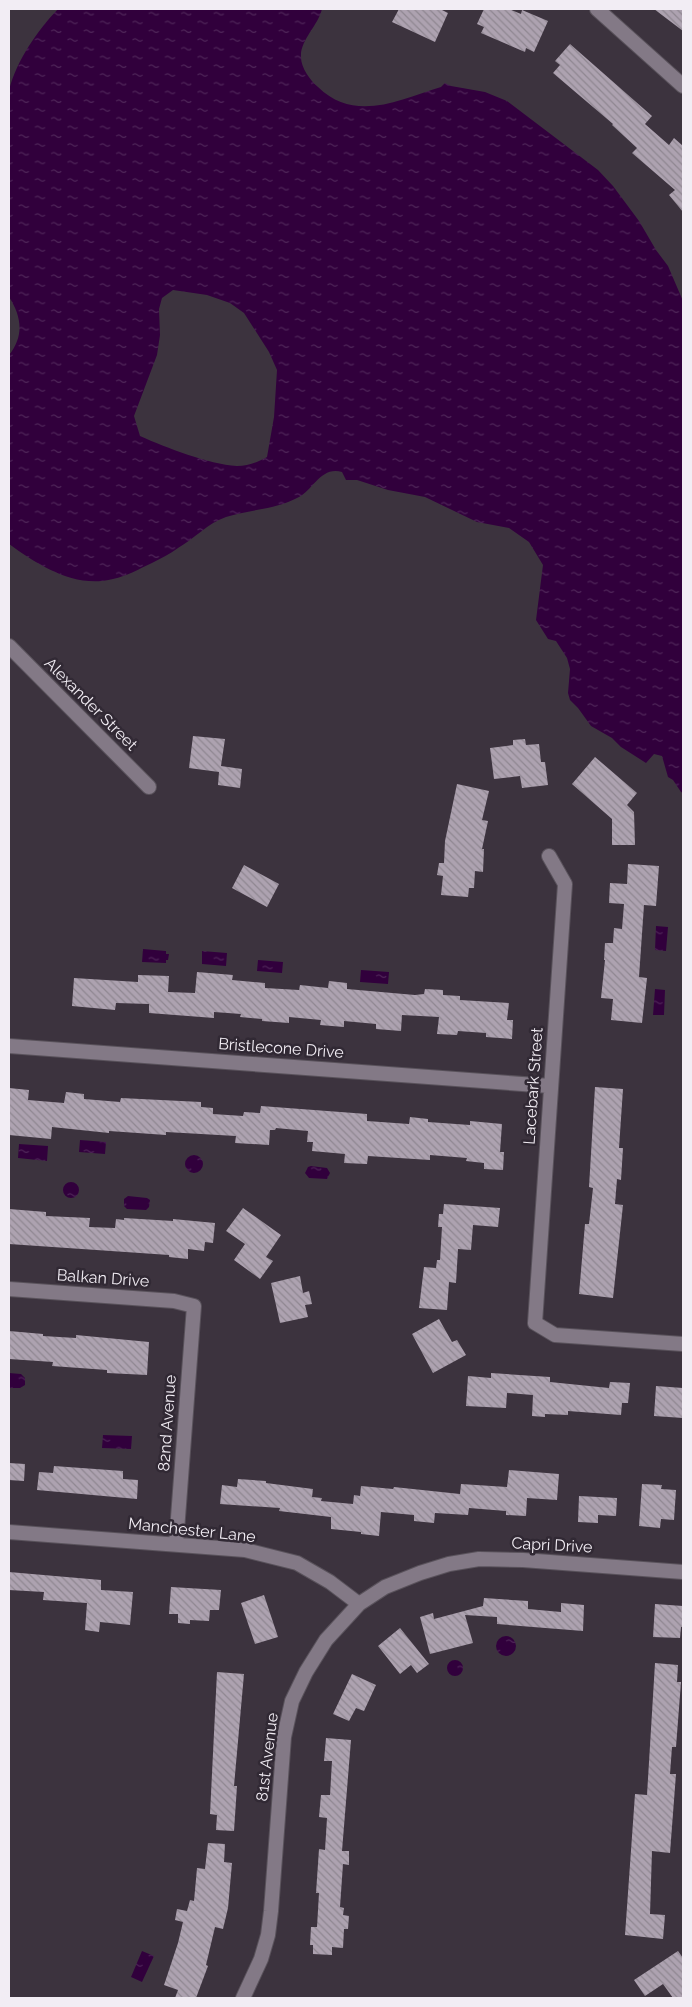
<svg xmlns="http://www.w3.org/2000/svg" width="692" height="2007" font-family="Raleway,sans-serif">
<defs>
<pattern id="water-ripples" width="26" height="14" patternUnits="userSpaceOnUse" patternTransform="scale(1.25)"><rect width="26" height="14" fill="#31003c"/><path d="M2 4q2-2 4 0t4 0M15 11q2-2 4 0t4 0" fill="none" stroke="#4f2659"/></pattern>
<pattern id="building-back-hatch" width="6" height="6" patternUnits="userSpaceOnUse" patternTransform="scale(1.25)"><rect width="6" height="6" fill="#ada2b0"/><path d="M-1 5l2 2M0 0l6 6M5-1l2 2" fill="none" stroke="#8f8791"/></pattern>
</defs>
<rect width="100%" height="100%" fill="#3c333e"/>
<!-- water -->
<path fill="url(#water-ripples)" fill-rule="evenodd" d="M58 9H322C318 26 300 40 301 57 301 68 310 80 318 87 355 123 399 100 441 87L445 83 451 86 485 92 507 101 598 170 613 186 639 221 656 250 668 266 683 301V793L681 792 673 780 668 777 662 756 654 754 646 763 621 747 612 738 591 726 578 708 570 700 568 693 570 669 567 658 556 641 548 639 536 620 543 565 529 542 509 528 477 522 425 497 388 490 357 480H346L342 472C321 466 313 490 299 497 276 510 250 509 226 517 208 523 194 539 178 548 170 554 161 558 152 563 139 569 127 576 113 579 75 589 38 565 9 544V355C24 336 22 317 9 297V90C17 60 37 31 58 9ZM173 290 207 295 230 303 244 313 269 352 277 370 274 417 267 457C258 462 248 466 237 466 208 464 167 448 140 436L134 416 157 355 160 335 159 309 162 298Z
M656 926 668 927 666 951 655 950Z
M143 949 166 951V954H169L168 960H166V963L142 962Z
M202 951 227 953 226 966 202 964Z
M258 960 283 962 282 973 257 971Z
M361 970 389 972 388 984 360 982Z
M655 989 665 990 664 1015H653Z
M80 1140 106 1142 105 1154 79 1152Z
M19 1144 48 1146 47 1161 18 1158Z
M185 1164a9 9 0 1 1 18 0a9 9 0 1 1-18 0Z
M311 1166 327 1168 330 1173 327 1179 309 1178 305 1173 308 1167Z
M63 1190a8 8 0 1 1 16 0a8 8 0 1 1-16 0Z
M128 1196 147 1198 150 1200 149 1207 146 1210 127 1209 124 1206V1199Z
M9 1373 21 1374 25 1378V1385L20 1388H9Z
M103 1435 132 1436 131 1449 102 1448Z
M496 1646a10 10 0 1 1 20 0a10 10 0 1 1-20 0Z
M447 1668a8 8 0 1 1 16 0a8 8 0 1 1-16 0Z
M142 1951 154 1956 142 1982 131 1977Z"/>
<!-- building -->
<path fill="url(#building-back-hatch)" d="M399 9H440L448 13 435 42 392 22Z
M484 9H509L521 14 522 10 548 21 534 52 526 48 525 52 481 33 484 27 477 24Z
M654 9H683V31Z
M570 44 652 116 645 124 669 145 674 138 683 146V212L669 195 675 190 632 153 637 148 612 125 613 124 553 73 560 65 555 61Z
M193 736 225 739 221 766 242 769 240 788 218 785 219 772 189 768Z
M525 739 526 745 539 744 541 762H545L548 785 522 788 520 776 494 779 490 748 513 745V740Z
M595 757 637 793 627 805 634 812 635 845H612V819L572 784Z
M457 784 489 791 482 820 488 821 482 849H484L483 872 475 871 474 888H469L468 897 441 895 443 876 437 875 439 863H444L445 841Z
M628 864 659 866 656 906 644 905 639 977 647 978 642 1023 611 1020 613 999 601 998 605 960H604L605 943H613L614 928 622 929 624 904 609 903 610 883 627 884Z
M244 865 279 884 267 907 232 888Z
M197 972 233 975 232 980 265 983V988L299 990 300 985 328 988 329 981 347 983V989L415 995 424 994 425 989 443 990V995L460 996V1000L509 1003 507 1020H513L512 1039 486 1037V1033L458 1031 457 1035 437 1034 439 1017 402 1015 401 1031 376 1029V1024L344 1021V1027L320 1025 321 1020 289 1017V1023L262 1021V1019L240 1017 241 1014 214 1012V1018L149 1013V1004L116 1003 115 1010 72 1006 74 978 138 982V975L169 976 168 992 195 993Z
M595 1087 623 1089 619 1148H623L621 1180 617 1179 615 1204 623 1205 613 1298 579 1294 585 1224H589L593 1188 589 1187Z
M9 1088 29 1090 28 1100 64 1103 66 1092 84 1094V1099L120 1102 121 1098 201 1102V1107L213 1108V1114L243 1116 244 1112 260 1113 261 1106 367 1114V1121L409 1124 410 1117 428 1119V1122L470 1125V1121L502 1124 500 1152H504L503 1170 484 1169V1163L466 1161 467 1158 430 1155V1160L368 1156 367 1164 344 1163 345 1154 312 1151 313 1142H307L308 1131 276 1128 275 1130H270L269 1145 235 1143 236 1136 166 1132V1135L109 1131V1133L52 1127 51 1139 9 1135Z
M444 1204 500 1208 498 1227 473 1225 471 1250 458 1249 456 1283 449 1282 447 1310 419 1308 424 1267 436 1268 437 1260H440L442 1227H438L439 1214H443Z
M243 1208 281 1235 266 1257 273 1261 260 1279 234 1260 245 1244 226 1231Z
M9 1209 46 1212V1216L90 1218 89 1227 115 1228 116 1219 124 1220V1218L173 1221V1219L215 1223 213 1243 205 1242 204 1251 188 1249V1259L169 1257V1255L9 1244Z
M300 1276 303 1293 309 1291 312 1304 305 1305 308 1317 280 1323 271 1283Z
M439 1319 452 1342 457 1340 466 1355 433 1373 412 1334Z
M9 1331 43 1334V1336L76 1338V1335L149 1342 147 1375 107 1373V1370L52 1366 53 1362 9 1359Z
M491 1373 550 1377V1382L609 1388 610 1382 630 1383 628 1403H622L621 1415 568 1411V1415L545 1414V1417L532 1416 533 1395 507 1393 506 1408 466 1406 468 1376 491 1378Z
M656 1386 683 1388V1418L654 1416Z
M9 1463 25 1464 24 1481 9 1480Z
M54 1466 123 1471V1479L138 1480 137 1499 37 1490 39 1472 53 1473Z
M509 1470 559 1474 557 1500 527 1498 526 1516 506 1515V1511L469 1508 468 1515 435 1513 434 1523 414 1521V1515L381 1512 379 1536 361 1534V1532L331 1529V1517L279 1511 280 1508 220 1504 222 1485 237 1487 238 1479 266 1481V1483L313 1489 312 1497 322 1498 321 1501 353 1504 354 1495 360 1496 361 1486 393 1489 394 1487 460 1494 461 1484 507 1487Z
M642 1484 662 1485 661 1489 676 1490 674 1520 661 1519 660 1528 639 1526Z
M579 1496 617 1498 616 1516 598 1515V1523L578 1522Z
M9 1572 101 1580V1590L133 1592 130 1625 100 1622 99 1632 85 1630 87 1603 43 1600 44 1592 9 1590Z
M171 1587 221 1590 219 1610H210L209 1621 190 1620V1624L178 1623V1614H169Z
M264 1595 278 1637 255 1644 241 1603Z
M484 1598 528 1601V1609L561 1612V1603L584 1605 583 1631 497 1624V1617L465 1615 473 1643 430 1654 420 1617 433 1613 434 1619 483 1606Z
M655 1604 683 1606V1627H681L680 1638 653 1637Z
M400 1628 429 1664 417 1673 411 1665 400 1674 378 1646Z
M655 1663 678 1665 677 1682H681L676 1747H672L670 1774H676L670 1853 652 1851 650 1914 665 1915 663 1939 625 1935 635 1794 647 1795Z
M217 1672 244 1674 234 1786H237L234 1831 216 1830 217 1815 210 1814Z
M352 1674 376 1685 364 1711 356 1708 349 1721 333 1714Z
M326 1738 351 1740 342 1851H349V1865L343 1864 340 1907 344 1908 343 1915 349 1916 348 1929H344L343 1948 332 1947V1955L313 1954V1945H310L311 1927H317L319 1893H316L319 1849 325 1850 327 1818 319 1817 321 1795H330L332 1761H324Z
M208 1843 225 1844 224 1862 232 1863 228 1908 223 1929 215 1927 206 1965 208 1966 196 1998H175L178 1990 164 1985 178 1943 183 1922 175 1920 177 1909 187 1911 190 1900 194 1901 197 1868 205 1869Z
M678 1951 683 1958V1998H673L663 1984 645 1996 634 1980Z"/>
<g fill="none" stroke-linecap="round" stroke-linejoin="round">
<defs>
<path id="minor" d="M597 9 683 86
M9 646 149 787
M549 856 565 884 535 1323 555 1335 683 1344
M9 1046 550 1086
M9 1289 174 1301 194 1306 176 1544
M9 1532 245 1550 297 1563 330 1582 359 1604
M243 1998 261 1959 268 1935 271 1911 284 1737 292 1701 306 1672 326 1640 359 1604 385 1587 420 1573 449 1564 479 1559 523 1560 683 1572"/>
</defs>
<!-- minor casing -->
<use href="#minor" stroke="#59525b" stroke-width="16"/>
<!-- minor -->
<use href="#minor" stroke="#837986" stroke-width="14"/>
</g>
<g text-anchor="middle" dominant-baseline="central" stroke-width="5" stroke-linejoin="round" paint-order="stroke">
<!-- street labels -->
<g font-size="16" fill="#f2edf4" stroke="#312934">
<text transform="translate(91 704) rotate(45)">Alexander Street</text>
<text transform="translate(281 1048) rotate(4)">Bristlecone Drive</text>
<text transform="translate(533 1086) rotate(-86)">Lacebark Street</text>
<text transform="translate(103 1278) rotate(4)">Balkan Drive</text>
<text transform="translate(167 1423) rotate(-86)">82nd Avenue</text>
<text transform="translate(192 1530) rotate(6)">Manchester Lane</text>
<text transform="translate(552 1545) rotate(3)">Capri Drive</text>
<text transform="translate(267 1757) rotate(-83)">81st Avenue</text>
</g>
</g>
<!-- border -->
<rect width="692" height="2007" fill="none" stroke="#f2edf4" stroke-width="20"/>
</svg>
